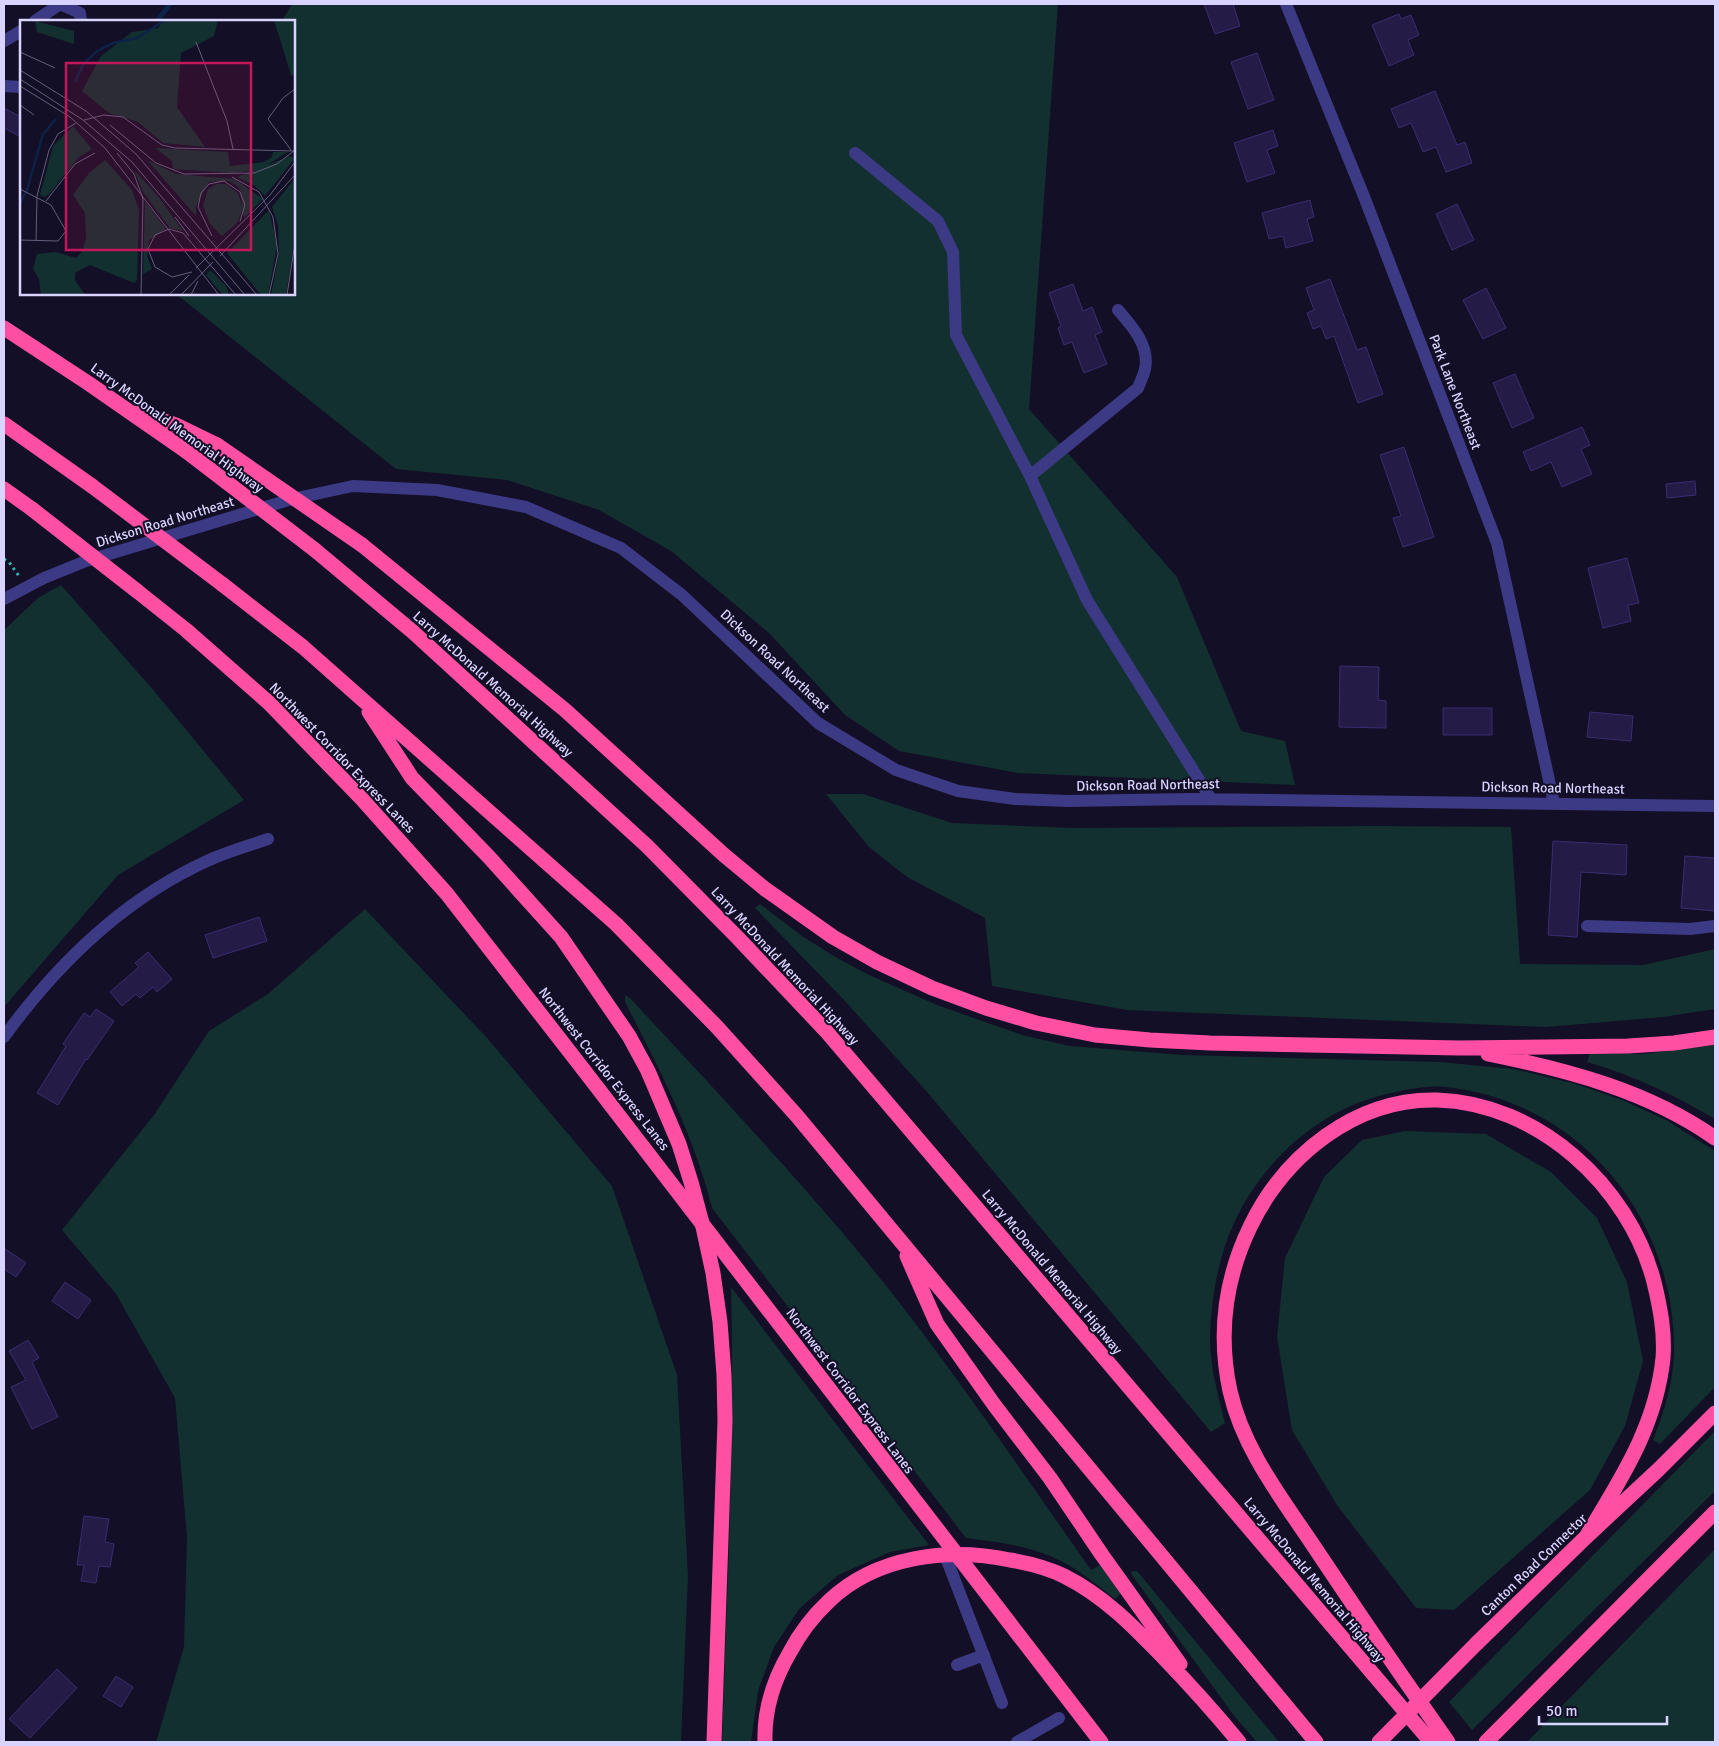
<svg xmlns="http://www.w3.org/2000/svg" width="1719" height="1746" font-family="Signika,sans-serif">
<rect width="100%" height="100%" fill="#130f26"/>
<!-- green -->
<path fill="#12302f" d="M292 4H1058L1029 409 1177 577 1241 731 1285 741 1295 785 1018 773 899 751 845 715 769 633 671 551 599 510 507 480 396 469 176 294H294V21H282Z
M61 585 155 692 244 800 118 875 4 1007V630L38 598Z
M826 794H863L952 823 1073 828 1376 826 1511 827 1520 964 1643 965 1715 949V1009L1663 1017 1546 1027 1127 1010 992 986 985 918 907 877 869 847Z
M760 904 802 936 837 958 869 975 937 1005 1022 1035 1070 1046 1182 1055 1440 1062 1513 1069 1576 1084 1622 1100 1666 1120 1715 1151V1387L1660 1444 1653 1440C1664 1412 1673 1384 1674 1353 1676 1219 1582 1102 1446 1087 1422 1084 1376 1095 1353 1105 1301 1127 1258 1171 1234 1223 1218 1257 1211 1300 1210 1338 1210 1367 1218 1395 1225 1423L1211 1432 928 1093 844 1000 755 908Z
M365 909 488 1039 612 1186 677 1375 688 1576 681 1742H156L184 1647 187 1538 175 1398 116 1294 62 1230 154 1115 209 1031 268 994Z
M625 995 630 998C705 1079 781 1160 852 1244 938 1346 1014 1461 1091 1570L1100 1565 1121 1593 1115 1599C1098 1586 1081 1571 1061 1561 1032 1546 998 1542 966 1538L712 1208C694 1135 659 1068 625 1002Z
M1715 1045V1119C1674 1095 1633 1075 1587 1062L1590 1053 1643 1054Z
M1405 1131 1486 1134 1551 1172 1597 1218 1627 1282 1643 1361 1625 1426 1590 1490 1454 1610 1416 1608 1337 1505 1292 1430 1277 1337 1285 1258 1324 1177 1362 1140Z
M731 1287 929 1545 890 1552 838 1575 799 1609 774 1647 758 1691 751 1742H722C727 1591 735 1439 731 1287Z
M1715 1431V1491L1472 1730 1449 1702Z
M1715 1549V1742H1527Z
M1133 1571H1137L1279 1742H1257L1235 1717 1132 1575 1131 1572Z"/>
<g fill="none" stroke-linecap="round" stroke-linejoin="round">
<!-- stream -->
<path stroke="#0c2248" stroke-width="5" d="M157 21 170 4"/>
</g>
<!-- building -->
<path fill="#241b47" stroke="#3b2d73" d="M1204 4H1233L1240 26 1215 34Z
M1399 14 1401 19 1411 15 1419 35 1408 40 1414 55 1389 66 1372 25Z
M1257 53 1274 100 1248 109 1231 62Z
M1435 91 1457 145 1465 142 1472 163 1446 172 1436 147 1423 152 1411 123 1399 128 1391 109Z
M4 108 21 117V137L4 128Z
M1273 130 1278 146 1267 150 1275 173 1247 182 1234 143Z
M1310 200 1314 217 1307 219 1313 241 1286 248 1283 236 1269 239 1262 213Z
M1457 204 1474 240 1452 250 1436 214Z
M1330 279 1357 350 1366 347 1383 394 1358 403 1334 336 1326 339 1321 326 1313 329 1307 313 1314 310 1306 288Z
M1073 284 1083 311 1092 307 1102 332 1095 335 1107 364 1084 373 1072 342 1064 345 1058 328 1061 326 1049 293Z
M1486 288 1506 328 1483 339 1463 300Z
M1515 374 1534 418 1512 428 1493 383Z
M1582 427 1590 445 1581 449 1592 474 1562 487 1551 462 1531 471 1523 452Z
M1404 447 1434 537 1403 547 1393 518 1401 516 1380 455Z
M1695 481 1696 495 1667 498 1666 484Z
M1627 558 1639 603 1628 605 1631 621 1603 628 1588 568Z
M1340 666 1379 667 1378 700 1386 701V728L1339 727Z
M1443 708H1492V735H1443Z
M1590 712 1633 716 1631 741 1587 737Z
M1553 841 1627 845 1626 875 1581 872 1577 937 1548 935Z
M1685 856 1715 858V911L1681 908Z
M259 917 267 941 213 958 205 935Z
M148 952 172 979 157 992 153 987 140 998 136 994 122 1006 110 992 139 967 135 963Z
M96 1009 114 1021 87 1060 86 1059 58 1105 37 1093 66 1046 63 1044 84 1013 90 1017Z
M4 1248 26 1263 16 1277 4 1269Z
M65 1282 91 1300 78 1319 52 1301Z
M28 1340 39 1358 32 1362 58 1417 32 1429 11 1387 26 1380 9 1351Z
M84 1516 109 1519 105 1542 114 1544 110 1567 99 1566 96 1583 81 1581 84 1565H77Z
M57 1669 77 1688 30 1738 9 1719Z
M116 1676 133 1687 121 1707 103 1696Z"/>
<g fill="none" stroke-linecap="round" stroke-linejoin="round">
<!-- path -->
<path stroke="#2fb8b0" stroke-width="3" stroke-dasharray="2.5 4" stroke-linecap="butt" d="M4 559 9 562 19 576"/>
<!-- minor -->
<path stroke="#3d3a85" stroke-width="12" d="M1286 4 1365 199 1497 543 1554 803
M35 21 60 4 80 13 81 21
M4 41 21 31
M4 86 21 87
M855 153 938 221 953 252 956 335 1030 476 1087 600 1211 799
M1030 476 1138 388C1140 382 1144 375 1145 369 1150 346 1132 326 1118 310
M4 599 44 578 86 561 292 499 353 486 437 490 526 507 621 548 682 595 818 723 896 770 958 791 1015 799 1068 801 1191 799 1715 806
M1587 926 1690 929 1715 926
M4 1037C57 964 124 899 207 861 226 852 248 846 268 839
M945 1555 1002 1703
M957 1665 984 1655
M1017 1742 1059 1718"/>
<!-- highway -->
<path stroke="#ff4fa3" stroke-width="15" d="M4 328 88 383 186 451
M139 412 176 425 217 445
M4 424 92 486
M4 489 32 509
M362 545 565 710 724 855 765 889 833 937 877 962 932 988 986 1008 1036 1023 1095 1035 1150 1040 1210 1043 1459 1048 1628 1046 1674 1043 1715 1037
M315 550 413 632 647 846 738 938 826 1031 1431 1742
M222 584 303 647 616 924 717 1027 797 1116 1316 1742
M137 591 186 630 269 703 361 798 447 894 583 1069
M369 712 412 778 488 856 561 937 629 1036 648 1071 679 1144 691 1182 703 1227 713 1273 720 1322 724 1375 725 1421 714 1742
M1488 1054C1568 1070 1648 1091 1715 1138
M907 1256 937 1324 995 1406 1050 1478 1102 1555 1180 1664
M1477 1643 1586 1537 1659 1469 1715 1413
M765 1742C764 1711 774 1679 790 1652 800 1633 813 1616 829 1601 876 1556 949 1547 1010 1560 1028 1563 1048 1568 1064 1576 1104 1596 1133 1626 1163 1657 1190 1685 1215 1713 1239 1742
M1448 1742C1402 1677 1357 1611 1313 1545 1281 1497 1243 1449 1230 1391 1218 1335 1225 1279 1250 1227 1284 1156 1355 1098 1437 1100 1538 1103 1629 1186 1654 1282 1660 1307 1665 1332 1663 1358 1656 1427 1620 1480 1586 1537
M1486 1742 1715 1512"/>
<!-- highway-bridge -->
<path stroke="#ff4fa3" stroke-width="15" d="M217 445 362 545
M186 451 315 550
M92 486 222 584
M32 509 137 591
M583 1069 1101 1742
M1379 1742 1477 1643"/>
</g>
<g text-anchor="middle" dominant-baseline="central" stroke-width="4" stroke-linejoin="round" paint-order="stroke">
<!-- street labels -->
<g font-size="14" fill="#d9d4ff" stroke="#130f26">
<text transform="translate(1455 392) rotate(69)">Park Lane Northeast</text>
<text transform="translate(177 428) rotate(36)">Larry McDonald Memorial Highway</text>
<text transform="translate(165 522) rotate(-17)">Dickson Road Northeast</text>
<text transform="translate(775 661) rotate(43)">Dickson Road Northeast</text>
<text transform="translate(493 684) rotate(42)">Larry McDonald Memorial Highway</text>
<text transform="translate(342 758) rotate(46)">Northwest Corridor Express Lanes</text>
<text transform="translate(1148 785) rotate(-1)">Dickson Road Northeast</text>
<text transform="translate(1553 788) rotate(1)">Dickson Road Northeast</text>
<text transform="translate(785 966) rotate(47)">Larry McDonald Memorial Highway</text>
<text transform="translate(604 1069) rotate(52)">Northwest Corridor Express Lanes</text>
<text transform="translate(1052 1272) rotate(50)">Larry McDonald Memorial Highway</text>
<text transform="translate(850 1391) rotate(53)">Northwest Corridor Express Lanes</text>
<text transform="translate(1534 1565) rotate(-44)">Canton Road Connector</text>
<text transform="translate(1314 1580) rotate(50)">Larry McDonald Memorial Highway</text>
</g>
</g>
<!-- overview -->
<g transform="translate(20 20)">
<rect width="275" height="275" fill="#130f26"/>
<path d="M143 0H198L194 16 161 33 157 87 185 127 143 123 118 102 89 93 62 71 81 36 112 12 138 8ZM275 0V56L271 55 254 0ZM15 1 54 11V24L17 12ZM53 106 72 129 59 137 30 173 25 177 20 175 33 126ZM135 128 208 132 210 146 244 142 252 137 253 132H268L239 150 212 153 153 149 152 141ZM270 136 275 138 245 176 235 166 217 157ZM85 140 112 170 119 190 117 260 114 263 70 245 55 253V260L65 275H21L19 259 13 249 17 234 36 232 56 238 62 231 66 219 65 193 53 175 69 153ZM127 140 156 154 215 159 243 179 224 198 220 170 217 166 209 161 189 162 176 186V196ZM114 150 138 176 163 211 150 208 123 172ZM275 158V218L266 275H251L259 234 258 205 252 187ZM197 164H206L218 173 223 189 217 203 202 216 190 204 183 186 188 169ZM125 181 146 209 129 220 127 236 132 249 123 254ZM249 190 257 226 248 275H241L207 233ZM190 250 206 266 209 275H203L186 255Z" fill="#12302f"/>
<path fill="none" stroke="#0c2248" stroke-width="2.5" d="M55 62 64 43 76 32 93 23 117 18 145 0M0 183 7 170 23 114 36 99"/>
<path fill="none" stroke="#625e7d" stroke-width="1" d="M176 22 207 101 213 129M0 32 35 48M0 50 66 91 116 134 237 275M0 59 63 100 112 142 225 275M0 66 50 97 85 128 199 275M0 85 14 95M64 100 84 95 103 97 142 125 155 128 274 131M90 105 136 143 164 154 234 153 257 144 275 130M271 130 248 99 263 78 275 69M97 133 114 154 123 179 121 275M212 157 239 172 253 197 258 234 249 275M0 169 31 185 46 211 38 221 0 220M26 181 55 144 75 133M155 197 169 216M192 216 178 187 181 173 189 164 204 161 220 172 225 185 220 201M16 221 17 176 29 130 38 114 56 103M200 236 275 155M176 248 250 175 275 142M172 252 152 257 135 247 128 229 135 215 149 209 163 213 216 275M149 275 169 255M161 275 193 242M171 275 178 261M267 275 275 223"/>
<path fill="#c2185b" fill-opacity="0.15" stroke="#c2185b" stroke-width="2.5" d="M46 43H231V230H46Z"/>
<rect width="275" height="275" fill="none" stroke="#d9d4ff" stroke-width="2.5"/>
</g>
<!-- border -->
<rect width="1719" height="1746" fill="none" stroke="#d9d4ff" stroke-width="10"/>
<!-- scale -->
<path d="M1539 1716v8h128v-8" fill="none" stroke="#d9d4ff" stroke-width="2.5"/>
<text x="1546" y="1716" font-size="15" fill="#d9d4ff" stroke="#130f26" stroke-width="4" paint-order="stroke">50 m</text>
</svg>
